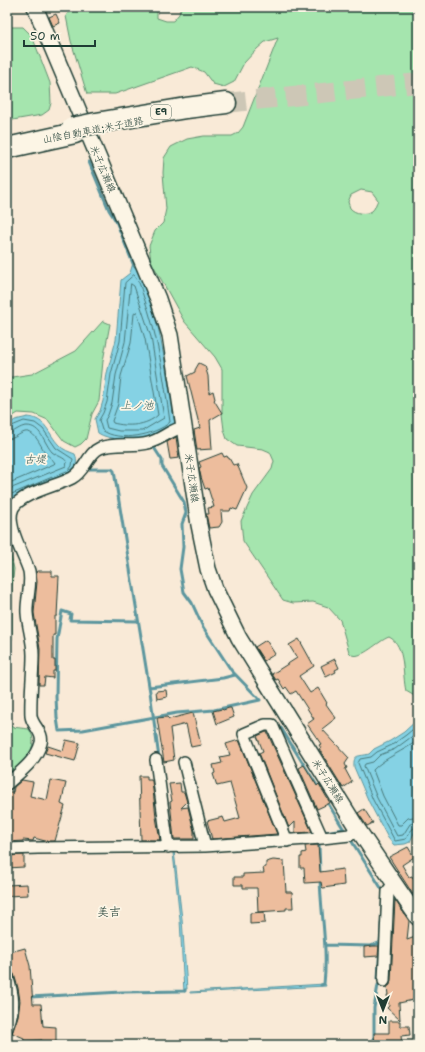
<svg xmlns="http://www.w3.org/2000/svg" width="425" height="1052" font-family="'Shantell Sans','Klee One',sans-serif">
<rect width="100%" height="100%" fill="#f9ead7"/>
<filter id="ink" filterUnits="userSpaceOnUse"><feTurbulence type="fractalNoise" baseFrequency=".025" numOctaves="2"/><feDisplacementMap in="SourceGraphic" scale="8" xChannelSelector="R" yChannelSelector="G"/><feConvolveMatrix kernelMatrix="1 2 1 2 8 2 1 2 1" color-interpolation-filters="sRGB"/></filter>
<g filter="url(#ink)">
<!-- green -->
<path fill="#a5e5ae" stroke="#629171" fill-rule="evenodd" d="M72 7H157V18L166 21H173L179 14 181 7H418V698L406 691C402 675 406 645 389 637 378 641 362 659 352 655L349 652 340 620 328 607 313 602 293 603 283 600 243 541 241 521 253 495 272 469 274 461 270 452 263 449 237 446 227 439 224 430 222 414V369L215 357 184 321 151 261 149 246 155 231 163 223 166 209 163 173 164 158 171 147 187 139 204 136H232L238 133 243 127 278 38 265 42 257 49 244 63 234 82 224 87 213 84 204 72 192 67 115 94H87L71 41 66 16ZM361 190 372 192 378 200C376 203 375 209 372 211 366 215 355 214 350 208 349 206 349 204 348 202L351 195Z
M7 27H23L32 36 50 83 51 103 49 110 42 115 7 121Z
M103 321 110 324 103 361 99 401 92 414 86 439 81 444 75 447 64 441 48 420 34 414 18 413 7 420V377H12L32 374 76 351Z
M7 539 14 569 12 587V639L7 653Z
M7 721 12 727 29 729C42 748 20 765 7 777Z"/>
<!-- water -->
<path fill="#85d2e4" stroke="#5c969e" d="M133 263H134C144 286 155 311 160 336 166 365 170 395 175 425 166 429 156 436 147 439 135 442 108 440 98 433L95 419 100 411 103 401 107 373 116 340 121 280 130 273Z
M28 417C47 419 48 434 59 445 63 450 70 452 75 454 78 461 76 469 71 474L7 500V426L15 420Z
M418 719V830L414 833 410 842 405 844 394 845 388 838 369 802 354 767C353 753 359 757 369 754L374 749 390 741 404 732Z
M171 851H174L182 919 187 989H185V992H184L180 920 173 853Z
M325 984 326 986 190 993V992Z"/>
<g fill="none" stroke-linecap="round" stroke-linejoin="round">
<!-- shore -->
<path stroke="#48797a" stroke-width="1" d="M134 275C139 280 141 288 143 295 158 335 164 379 170 422 156 435 119 443 102 430L99 420 103 413 107 402 111 374 120 341 125 283Z
M131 284 134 286 151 337 164 418 142 431H119L107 428 105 420 108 415 112 403 116 375 125 342Z
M137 312 145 339 158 415C146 426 128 427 113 423L112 421 118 404 121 376 131 343 134 314Z
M7 428 24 421 35 423 43 429 56 448 73 459 72 466 69 470 7 496
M7 433C15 433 19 426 27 426 41 426 44 443 52 452 57 456 64 457 67 462L66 466 7 490
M7 439C15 439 18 434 25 432 35 430 41 447 46 454 49 457 53 459 55 463L54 464 7 484
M418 725 406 735 392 745 377 752 371 757 360 759 358 763 373 800 395 841 406 839C409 834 411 827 418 827
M418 732 395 749 380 755 373 762 365 764 364 766 377 798 397 836 403 835 410 824 418 822
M418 740C404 751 384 758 373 770L383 796 398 825H401L408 818 418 816"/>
<!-- stream -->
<path stroke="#5c969e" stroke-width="3" d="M89 162 109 210 116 221 134 266
M88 469H112L114 471 150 692 159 758
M138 621 70 620 71 614 62 611 57 639 56 697 57 718 59 731 83 730 177 713 214 710 260 700 231 670 203 627 192 603 184 592 180 569 183 547 182 524 186 513 184 502 162 466V460L151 443
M149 687 223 678 235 675
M281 728 319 789
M329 805 346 833
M324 832 344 829
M349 837 383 891 378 979
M319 845 320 873
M320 879C321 914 328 949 324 984L321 985
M325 945 371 946 379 943
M30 997 122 992 185 991V990
M7 1037 10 1033
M374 1045V1008L378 985"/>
</g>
<!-- building -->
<path fill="#edbd9d" stroke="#1f3d34" d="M56 14 60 23 53 26 49 17Z
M199 363 205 366 208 376 209 393 213 391 215 399 214 400 222 413 210 420 212 449 197 450 194 430 200 428 187 376 195 372V370Z
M176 437 179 458 171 459H170L167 442Z
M222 453 224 457 227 456 228 458H229L233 465 237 464 247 488 237 510 231 508 230 511H221L222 522 219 527 209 528 206 514H209L208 508 214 507 208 488 205 489 201 477 199 468 201 467 199 462Z
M38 571H52V576H59L57 616H55V635H53V660H55V671H53V678L45 677 44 685H39L40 649 34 613 37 582 36 572Z
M299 639 314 666 299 676 310 693 318 688 327 703 326 704 336 718 322 729 349 758 345 764 347 768 345 769 352 782 343 788 319 749 321 748 319 745 321 744 307 724 314 719 296 691 291 694 286 687 284 689 278 679 276 680 272 674 297 658 289 645Z
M266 640 275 654 264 661 255 647Z
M335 659 339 668 335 670 336 672 326 677 321 666Z
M166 690 167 697 157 699 156 691Z
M229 708H231L234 717 217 724 213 711 222 709 223 710Z
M193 713 201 745 191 747 186 724 170 728 174 760 164 762 157 718 167 717 169 719Z
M266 732H267L312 832 295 833V822L289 828 259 753 263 751 257 736Z
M66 740 80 743 75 761 45 753 48 746 63 751Z
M239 740 277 834 212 839 207 821 223 817 225 822 240 818 230 783 217 786 213 774 215 773 213 765 222 763 220 757 230 755 226 744Z
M304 765 317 786 319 784 330 803 317 809 299 768Z
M139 776H147V779H151L152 781 156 817 160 840H141Z
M22 780 33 782 30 796 47 800 51 780 66 783 61 804 65 806 55 841H45L34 838 33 841 23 840V841L7 842 8 792H13L14 787Z
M180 783 181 792H184L187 802 181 808 188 807 194 831V839H174L170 802 172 801 169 784Z
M364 809 373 823 367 826 358 813Z
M318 845 320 872 343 869 344 885 323 888 322 887 321 882 305 883 304 868H300V857H302V853L306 852 305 846Z
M408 847 414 857 402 865 409 877 412 876 414 880 418 877V898L416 899 389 857Z
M24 855V867L7 868V856Z
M273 860 284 861 286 892H292L293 908H286V910L258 912 257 888H243V885H234V877H243V874L264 873 263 868 266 867V862Z
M27 884 28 895 7 896V885Z
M395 900 409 921 407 940 418 936V999L399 1003 400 1020 387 1008 389 1006 387 995H388L387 987 390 985 391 980Z
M264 912 265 923 250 924V913Z
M373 946H379L378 956 364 957V947Z
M25 948 30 966 33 1004H41L43 1026 56 1027V1044H42V1040L24 1041V1038L12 1033 18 1016 20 1001 18 988 14 974 11 971 7 969V953Z
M389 1021H400V1026H409L410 1035 401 1036 402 1045H375L374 1033H389Z"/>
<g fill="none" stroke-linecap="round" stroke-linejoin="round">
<!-- motorway-tunnel -->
<path stroke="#cdc7b6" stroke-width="20" stroke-dasharray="20 10" stroke-linecap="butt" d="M226 103 418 83"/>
<defs>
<path id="minor" d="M156 760 168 847
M184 762 205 846
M7 784C20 772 36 761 41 743 44 732 32 726 31 716 30 696 33 675 33 655 33 641 28 627 27 613 26 600 32 585 29 571 24 554 5 525 13 508 21 493 57 486 72 478 85 471 88 453 100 448 115 442 133 447 148 443 161 440 171 429 184 427
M287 841 244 734 265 725H272L322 838
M7 849 38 848 205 846 322 838 350 835 357 828
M7 976C14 996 15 1008 7 1028
M384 981 388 891 394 883"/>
<path id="secondary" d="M35 7 158 299 170 335 199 525 208 569 215 589 239 638 357 828 394 883 418 918"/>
<path id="motorway" d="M96 123 186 108 226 103
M7 148 75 133"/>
</defs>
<!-- minor casing -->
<use href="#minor" stroke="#1f3d34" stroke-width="14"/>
<!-- secondary casing -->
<use href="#secondary" stroke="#1f3d34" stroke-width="18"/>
<!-- motorway casing -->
<use href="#motorway" stroke="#1f3d34" stroke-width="23"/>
<!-- minor -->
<use href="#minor" stroke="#fcf5e5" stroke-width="11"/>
<!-- secondary -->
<use href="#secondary" stroke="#fcf5e5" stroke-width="15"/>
<!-- motorway -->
<use href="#motorway" stroke="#fcf5e5" stroke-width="20"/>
<defs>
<path id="motorway-bridge" d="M72 128 96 123"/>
</defs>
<!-- motorway-bridge casing -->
<use href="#motorway-bridge" stroke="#1f3d34" stroke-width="23" stroke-linecap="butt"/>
<!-- motorway-bridge -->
<use href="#motorway-bridge" stroke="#fcf5e5" stroke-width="20"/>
</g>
</g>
<g text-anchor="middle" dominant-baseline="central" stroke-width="3.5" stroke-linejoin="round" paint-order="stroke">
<!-- shield labels -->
<rect fill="#fcf5e5" stroke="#617469" stroke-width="1" x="151" y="105" width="20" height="14" rx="3"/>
<g font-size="9" font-weight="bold" fill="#1f3d34">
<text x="161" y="112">E9</text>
</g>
<!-- street labels -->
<g font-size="10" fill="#1f3d34" stroke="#fcf5e5">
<text transform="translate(93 130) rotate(-11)">山陰自動車道;米子道路</text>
<text transform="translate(103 169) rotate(67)">米子広瀬線</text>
<text transform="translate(192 478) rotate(82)">米子広瀬線</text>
<text transform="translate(328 781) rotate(58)">米子広瀬線</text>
</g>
<!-- water labels -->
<g font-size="11" font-style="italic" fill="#335b57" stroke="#fcf5e5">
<text x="137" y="405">上ノ池</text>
<text x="35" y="459">古堤</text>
</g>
<!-- quarter labels -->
<g font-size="12" fill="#1f3d34" stroke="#fcf5e5">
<text x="109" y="912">美吉</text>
</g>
</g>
<!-- margin -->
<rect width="425" height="1052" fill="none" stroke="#fcf5e5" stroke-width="24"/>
<rect x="12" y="12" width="401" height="1028" fill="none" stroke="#1f3d34" stroke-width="1.5" filter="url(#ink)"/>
<!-- north arrow -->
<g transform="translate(383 1010) rotate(180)" stroke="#fcf5e5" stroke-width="3" paint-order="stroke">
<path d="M0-3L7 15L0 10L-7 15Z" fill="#1f3d34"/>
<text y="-6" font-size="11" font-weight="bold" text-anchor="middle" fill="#1f3d34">N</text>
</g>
<!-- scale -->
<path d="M24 40v6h71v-6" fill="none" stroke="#1f3d34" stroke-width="2"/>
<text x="30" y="40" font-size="12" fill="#1f3d34" stroke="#fcf5e5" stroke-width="3" paint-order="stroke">50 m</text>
</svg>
